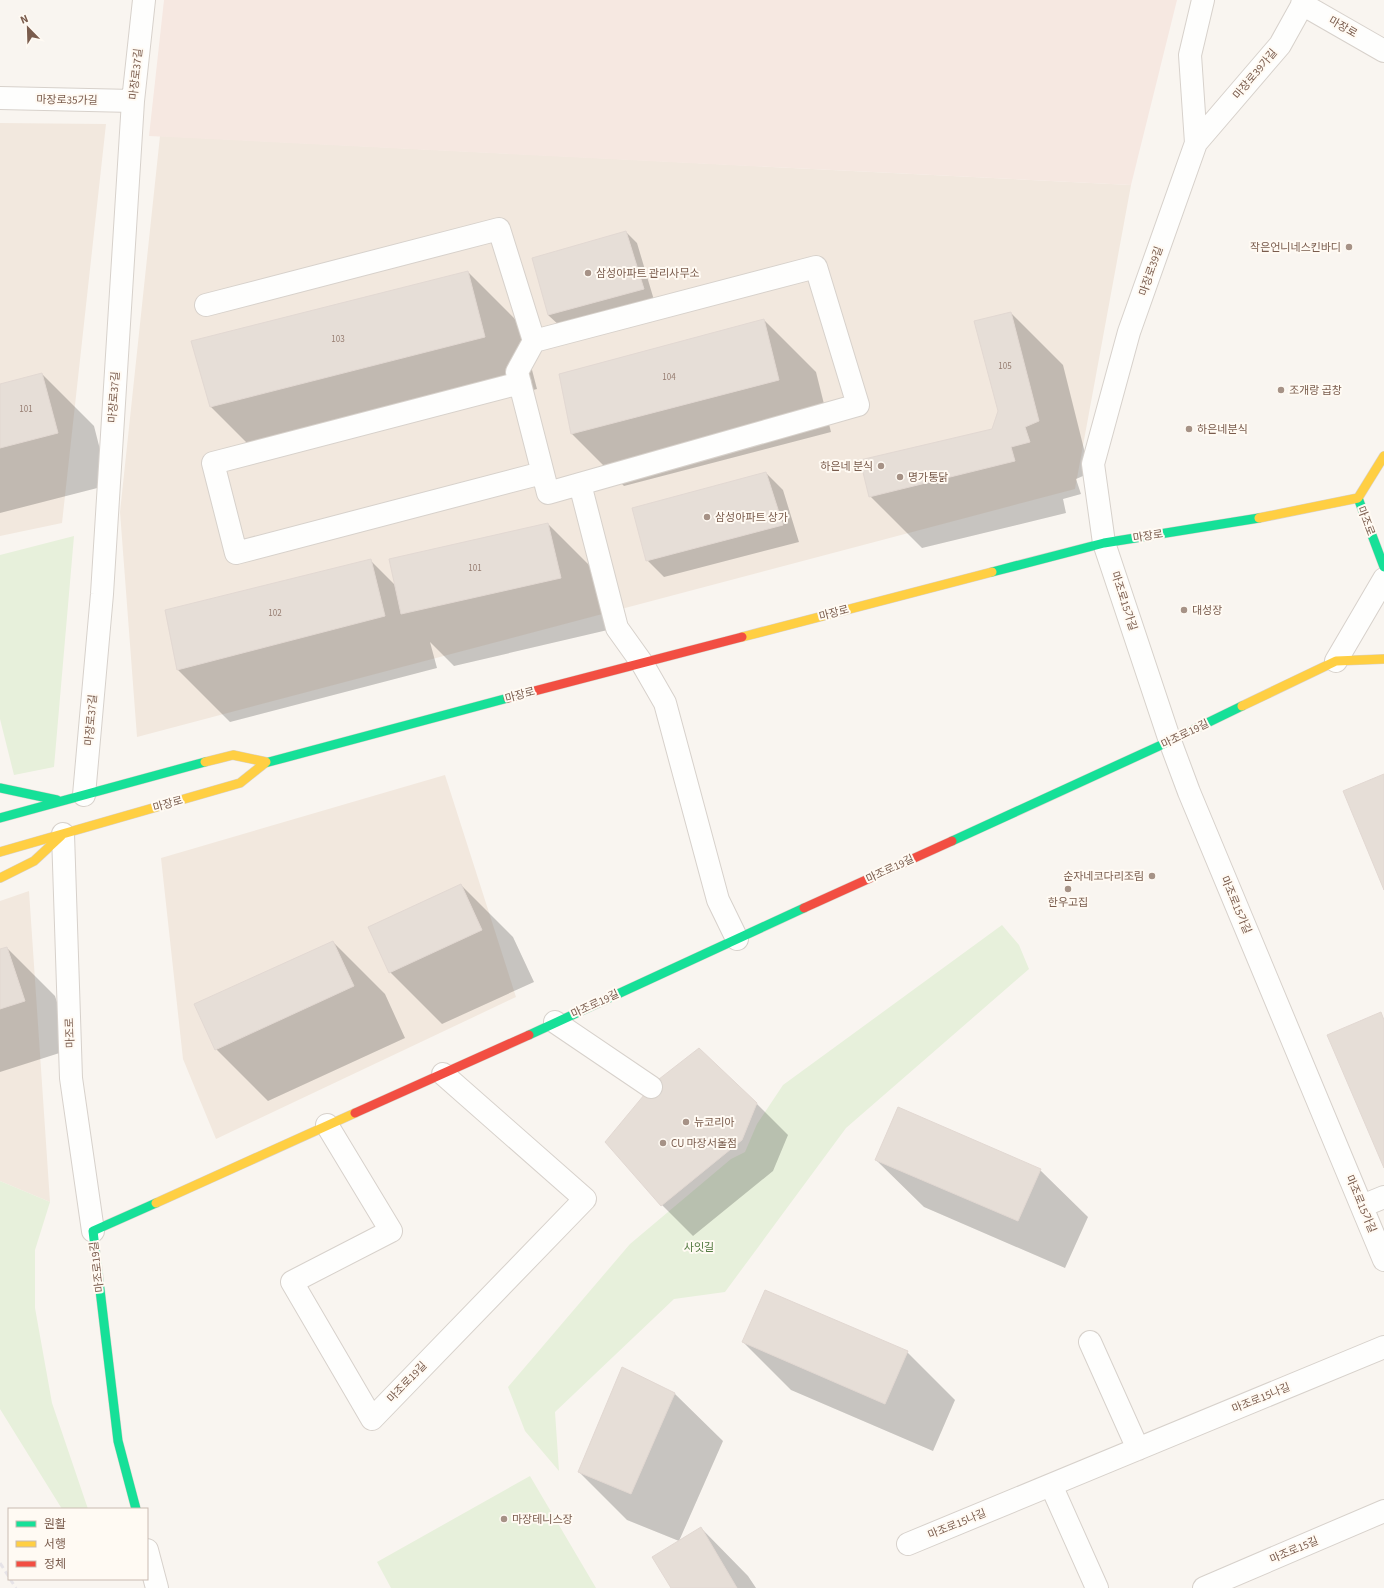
<svg xmlns="http://www.w3.org/2000/svg" width="1384" height="1588" font-family="'Source Sans 3','Noto Sans KR',sans-serif">
<rect width="100%" height="100%" fill="#f9f5f0"/>
<!-- residential -->
<path fill="#f2e8de" d="M0 123 106 124 62 523 0 536Z
M160 136 1131 185 1075 489 137 737 120 512Z
M445 775 516 997 216 1139 183 1059 161 858Z
M29 891 50 1202 0 1181V901Z"/>
<!-- commercial -->
<path fill="#f6e8e1" d="M164 0H1177L1131 185 149 136Z"/>
<!-- green -->
<path fill="#e7f0db" d="M74 536 54 767 14 775 0 719V555Z
M1002 925 1019 945 1029 969 846 1128 725 1292 674 1299 555 1412 559 1471 525 1431 508 1387 630 1244 731 1159 745 1152 757 1124 783 1085Z
M0 1181 50 1202 35 1250V1308L52 1403 88 1509H62L0 1409Z
M530 1476 596 1588H391L377 1562Z"/>
<!-- shadow -->
<path fill="#0003" d="M626 232 637 243 654 300 560 326 548 315Z
M468 272 520 324 537 389 263 459 211 407Z
M1011 313 1063 365 1090 473 1076 479 1081 494 1063 499 1066 513 922 548 870 496 993 430 999 411Z
M764 320 816 372 831 432 624 486 572 434 560 374Z
M42 374 94 426 109 485 0 513V385Z
M766 473 783 490 799 542 664 577 647 560Z
M548 524 600 576 612 629 454 666 430 642 437 668 230 722 178 670 370 560 395 585Z
M461 885 513 937 534 982 442 1024 390 972Z
M333 942 385 994 405 1038 268 1101 216 1049Z
M7 948 55 996 72 1049 0 1072V950Z
M757 1104 788 1135 773 1171 693 1236 662 1205Z
M876 1160 1040 1170 1088 1217 1065 1268 924 1207Z
M743 1342 907 1352 955 1400 933 1451 791 1390Z
M623 1368 675 1394 723 1441 679 1541 627 1520 579 1472Z
M701 1528 748 1576 756 1588H672Z"/>
<!-- building -->
<path fill="#e6ded7" stroke="#e2d8d2" d="M626 231 644 289 548 315 532 258Z
M468 271 485 337 210 407 191 341Z
M1011 312 1039 421 1025 427 1030 442 1011 447 1015 461 869 497 860 460 992 429 998 411 974 321Z
M764 319 779 380 571 434 559 374Z
M42 373 58 433 0 448V384Z
M766 472 783 525 646 561 632 508Z
M548 523 561 578 401 614 389 559Z
M371 559 385 616 177 670 165 610Z
M1384 774V890L1343 791Z
M461 884 482 930 389 973 368 927Z
M333 941 354 986 215 1050 194 1004Z
M7 947 25 1001 0 1009V949Z
M1381 1012 1384 1020V1168L1327 1035Z
M699 1048 757 1103 742 1140 661 1206 605 1142 654 1083Z
M898 1107 1041 1169 1018 1221 875 1160Z
M765 1290 908 1351 885 1404 742 1342Z
M622 1367 675 1393 631 1494 578 1472Z
M701 1527 737 1588H671L652 1557Z"/>
<g fill="none" stroke-linecap="round" stroke-linejoin="round">
<defs>
<path id="street" d="M1203 0 1190 55 1196 143 1129 332 1093 464 1104 543 1170 741 1189 792 1384 1260
M1302 4 1384 51
M0 98 133 101
M1196 143 1280 45 1305 0
M816 267 858 405 548 493 517 372 534 341Z
M206 305 499 229 534 341
M520 383 213 463 236 553 542 473
M580 484 617 628 642 663 665 703 718 900 737 939
M1336 661 1384 579
M84 795 102 594 133 101 144 0
M63 834 71 1078 93 1231
M555 1022 651 1087
M327 1125 391 1231 292 1282 372 1419 585 1199 443 1074
M1362 1206 1384 1197
M1090 1342 1138 1449
M1051 1485 1097 1588
M908 1544 1384 1347
M147 1550 157 1588
M1204 1588 1384 1511"/>
<path id="fast" d="M1358 498 1384 567
M992 572 1104 543 1259 518
M265 763 508 698
M0 788 57 800
M0 818 205 762
M952 841 1170 741 1242 706
M529 1035 804 908
M136 1509 118 1441 93 1231 156 1203"/>
<path id="slow" d="M1259 518 1358 498 1384 456
M742 637 992 572
M1242 706 1336 661 1384 659
M205 762 233 755 266 762
M0 852 240 783 265 763
M0 878 34 861 61 836
M156 1203 355 1113"/>
<path id="jam" d="M508 698 742 637
M804 908 952 841
M355 1113 529 1035"/>
</defs>
<!-- street casing -->
<use href="#street" stroke="#d7d1cb" stroke-width="24"/>
<!-- fast casing -->
<use href="#fast" stroke="#d9d2cb" stroke-width="10"/>
<!-- slow casing -->
<use href="#slow" stroke="#d9d2cb" stroke-width="10"/>
<!-- jam casing -->
<use href="#jam" stroke="#d9d2cb" stroke-width="10"/>
<!-- street -->
<use href="#street" stroke="#fefefd" stroke-width="22"/>
<!-- fast -->
<use href="#fast" stroke="#16e098" stroke-width="9"/>
<!-- slow -->
<use href="#slow" stroke="#ffcf43" stroke-width="9"/>
<!-- jam -->
<use href="#jam" stroke="#f24e42" stroke-width="9"/>
<!-- rail -->
<path stroke="#e6e3e7" stroke-width="3" stroke-dasharray="6 4" stroke-linecap="butt" d="M0 1563 9 1577
M10 1579 16 1588"/>
</g>
<!-- markers -->
<g fill="#a69286" stroke="#fffaf3" stroke-width="1.5">
<circle cx="1349" cy="247" r="4"/>
<circle cx="588" cy="273" r="4"/>
<circle cx="1281" cy="390" r="4"/>
<circle cx="1189" cy="429" r="4"/>
<circle cx="881" cy="466" r="4"/>
<circle cx="900" cy="477" r="4"/>
<circle cx="707" cy="517" r="4"/>
<circle cx="1184" cy="610" r="4"/>
<circle cx="1152" cy="876" r="4"/>
<circle cx="1068" cy="889" r="4"/>
<circle cx="686" cy="1122" r="4"/>
<circle cx="663" cy="1143" r="4"/>
<circle cx="504" cy="1519" r="4"/>
</g>
<g text-anchor="middle" dominant-baseline="central" stroke-width="4" stroke-linejoin="round" paint-order="stroke">
<!-- number labels -->
<g font-size="9" fill="#977e72">
<text x="338" y="339">103</text>
<text x="1005" y="366">105</text>
<text x="669" y="377">104</text>
<text x="26" y="409">101</text>
<text x="475" y="568">101</text>
<text x="275" y="613">102</text>
</g>
<!-- street labels -->
<g font-size="11" fill="#7a5c4d" stroke="#fffaf3">
<text transform="translate(1343 27) rotate(30)">마장로</text>
<text transform="translate(136 74) rotate(-84)">마장로37길</text>
<text transform="translate(1255 74) rotate(-50)">마장로39가길</text>
<text transform="translate(67 100) rotate(1)">마장로35가길</text>
<text transform="translate(1151 271) rotate(-71)">마장로39길</text>
<text transform="translate(114 397) rotate(-86)">마장로37길</text>
<text transform="translate(1366 521) rotate(69)">마조로</text>
<text transform="translate(1148 536) rotate(-9)">마장로</text>
<text transform="translate(1124 601) rotate(72)">마조로15가길</text>
<text transform="translate(834 613) rotate(-15)">마장로</text>
<text transform="translate(520 695) rotate(-15)">마장로</text>
<text transform="translate(91 720) rotate(-85)">마장로37길</text>
<text transform="translate(1185 734) rotate(-26)">마조로19길</text>
<text transform="translate(168 804) rotate(-16)">마장로</text>
<text transform="translate(890 869) rotate(-25)">마조로19길</text>
<text transform="translate(1236 905) rotate(67)">마조로15가길</text>
<text transform="translate(595 1004) rotate(-25)">마조로19길</text>
<text transform="translate(70 1033) rotate(-92)">마조로</text>
<text transform="translate(1361 1204) rotate(67)">마조로15가길</text>
<text transform="translate(97 1267) rotate(-97)">마조로19길</text>
<text transform="translate(407 1382) rotate(-46)">마조로19길</text>
<text transform="translate(1261 1398) rotate(-22)">마조로15나길</text>
<text transform="translate(957 1524) rotate(-22)">마조로15나길</text>
<text transform="translate(1294 1550) rotate(-23)">마조로15길</text>
</g>
<!-- poi labels -->
<g font-size="11" fill="#7a5c4d" stroke="#fffaf3" text-anchor="start">
<text x="1341" y="247" text-anchor="end">작은언니네스킨바디</text>
<text x="596" y="273">삼성아파트 관리사무소</text>
<text x="1289" y="390">조개랑 곱창</text>
<text x="1197" y="429">하은네분식</text>
<text x="873" y="466" text-anchor="end">하은네 분식</text>
<text x="908" y="477">명가통닭</text>
<text x="715" y="517">삼성아파트 상가</text>
<text x="1192" y="610">대성장</text>
<text x="1144" y="876" text-anchor="end">순자네코다리조림</text>
<text x="1068" y="902" text-anchor="middle">한우고집</text>
<text x="694" y="1122">뉴코리아</text>
<text x="671" y="1143">CU 마장서울점</text>
<text x="512" y="1519">마장테니스장</text>
</g>
<!-- park labels -->
<g font-size="11" fill="#537a41" stroke="#fffaf3">
<text x="699" y="1247">사잇길</text>
</g>
</g>
<!-- legend -->
<rect x="8" y="1508" width="140" height="72" fill="#fffaf3" stroke="#cabbb1"/>
<rect x="16" y="1521" width="20" height="6" fill="#16e098" stroke="#cabbb1"/>
<text x="44" y="1528" font-size="12" fill="#7a5c4d">원활</text>
<rect x="16" y="1541" width="20" height="6" fill="#ffcf43" stroke="#cabbb1"/>
<text x="44" y="1548" font-size="12" fill="#7a5c4d">서행</text>
<rect x="16" y="1561" width="20" height="6" fill="#f24e42" stroke="#cabbb1"/>
<text x="44" y="1568" font-size="12" fill="#7a5c4d">정체</text>
<!-- north arrow -->
<g transform="translate(28 28) rotate(337)" stroke="#fffaf3" stroke-width="3" paint-order="stroke">
<path d="M0-3L7 15L0 10L-7 15Z" fill="#7a5c4d"/>
<text y="-6" font-size="11" font-weight="bold" text-anchor="middle" fill="#7a5c4d">N</text>
</g>
</svg>
